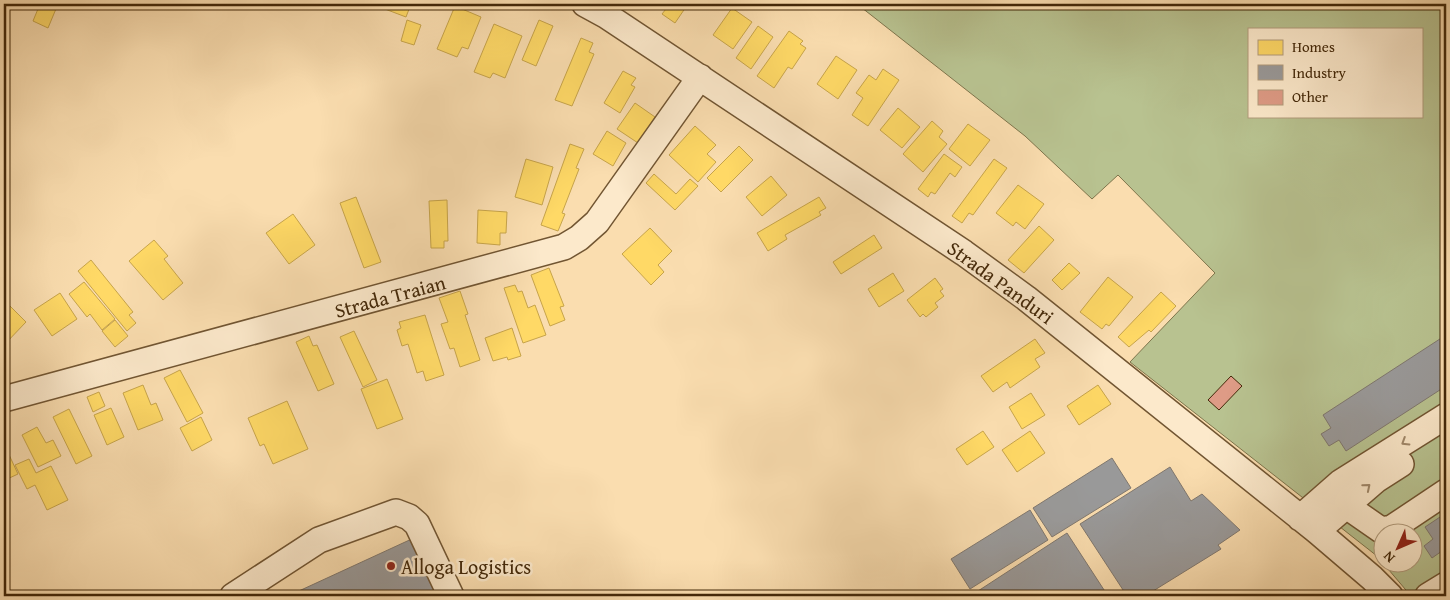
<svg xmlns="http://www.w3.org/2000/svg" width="1450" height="600" font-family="'Gentium Book Plus',serif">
<rect width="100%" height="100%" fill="#faddaf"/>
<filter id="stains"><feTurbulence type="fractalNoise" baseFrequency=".004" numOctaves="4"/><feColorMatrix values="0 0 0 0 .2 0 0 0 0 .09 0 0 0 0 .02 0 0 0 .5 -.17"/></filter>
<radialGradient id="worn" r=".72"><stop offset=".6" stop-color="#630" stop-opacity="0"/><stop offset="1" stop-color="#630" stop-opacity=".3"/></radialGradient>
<!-- green -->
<path fill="#b8c290" stroke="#7e754c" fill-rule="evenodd" d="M857 4H1446V575L1411 596 1377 556 1130 362 1215 273 1118 175 1092 199 1025 136ZM1249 29H1421V116H1249ZM1382 532H1412V562H1382Z"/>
<!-- homes -->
<path fill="#ffd966" stroke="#c7a44a" d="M40 4H58L48 28 33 21Z
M378 4H411L406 17 377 6Z
M670 4H688L675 23 662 14Z
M455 6 481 17 468 49 462 47 457 57 437 49Z
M732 8 752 22 733 49 713 35Z
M407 20 421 25 414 45 401 41Z
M539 20 553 26 536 66 522 60Z
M494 24 522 36 505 78 493 73 490 78 474 72Z
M758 26 773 37 751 69 736 58Z
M789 31 803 41 800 44 806 48 792 69 788 67 774 88 757 76Z
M581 38 593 43 589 52 594 54 572 106 555 100Z
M836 56 857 70 838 99 817 84Z
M883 69 899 80 868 126 852 115 863 98 856 93 869 75 876 80Z
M623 71 636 78 631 85 635 87 620 113 604 103Z
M635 103 655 117 638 143 617 129Z
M898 108 920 127 902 148 880 130Z
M932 121 943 131 939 137 947 144 923 172 903 154Z
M968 124 990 140 970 166 949 149Z
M695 126 716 145 707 154 716 162 698 182 669 155Z
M607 131 626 143 613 166 593 154Z
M570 144 584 149 576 168 579 169 562 213 565 214 558 231 541 225Z
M739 146 753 160 721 192 707 178Z
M944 154 962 167 955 177 950 173 935 194 931 192 928 197 918 189Z
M526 159 553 167 542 205 515 197Z
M994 159 1007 168 973 215 969 213 962 223 952 216Z
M654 174 676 194 690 179 698 186 675 210 646 183Z
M771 176 787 195 762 216 746 197Z
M1018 185 1044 204 1025 229 1016 222 1013 226 996 213Z
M356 197 381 262 364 268 340 203Z
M819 197 826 208 819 212 821 215 785 235 787 239 768 251 757 233Z
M447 200 448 241H444V248H431L429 201Z
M478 210 507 212 506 233H500V245L477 243Z
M293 214 315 245 289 264 266 233Z
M1039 226 1054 240 1024 273 1008 260Z
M650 228 672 251 658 265 664 272 651 285 622 254Z
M874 235 882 248 841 274 833 262Z
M154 240 168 256 164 259 183 283 163 300 129 261Z
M91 260 133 312 129 315 136 323 127 331 78 271Z
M1069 263 1080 273 1062 290 1052 280Z
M549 268 564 306 560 307 565 320 550 326 531 275Z
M893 273 904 291 879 307 868 289Z
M1108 277 1133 297 1109 326 1106 324 1102 329 1080 312Z
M935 278 943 289 940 291 944 296 935 303 938 307 926 317 923 314 920 317 907 300Z
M84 282 115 319 102 330 90 314 87 317 69 294Z
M515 285 518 292 522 291 528 308 535 305 546 335 523 343 504 288Z
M460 291 468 314 465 315 480 360 460 367 454 348 450 349 441 324 448 322 439 298Z
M1161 292 1176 306 1151 332 1149 330 1129 347 1118 337Z
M60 293 77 319 52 336 34 310Z
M8 304 26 322 4 345V308Z
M425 315 444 375 426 381 423 371 417 373 408 344 402 346 397 330 401 328 399 322Z
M115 320 128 336 115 347 102 331Z
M512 328 521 356 508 360 507 357 493 361 485 338Z
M354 331 377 380 363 387 340 337Z
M309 336 313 346 317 345 334 384 318 391 296 342Z
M1035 339 1045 353 1035 359 1040 367 1010 388 1007 382 993 392 981 376Z
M180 370 203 413 187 422 164 378Z
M387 379 403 419 377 429 361 389Z
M143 385 151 405 156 403 163 420 138 430 123 393Z
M1098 385 1111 404 1079 425 1067 406Z
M99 392 105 406 93 412 87 397Z
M1031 393 1045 415 1022 429 1009 407Z
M287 401 308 449 273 464 264 444 260 446 248 418Z
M111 408 124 437 107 445 94 415Z
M69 409 92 456 76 464 53 417Z
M201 417 212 440 192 451 180 428Z
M37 427 46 443 53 440 61 456 38 467 22 435Z
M983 431 994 447 967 465 956 449Z
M1030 431 1045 453 1017 472 1002 450Z
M4 444 18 474 5 480 4 476Z
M29 459 36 473 51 466 68 500 47 510 35 485 27 489 15 465Z"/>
<!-- industry -->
<path fill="#999" stroke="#7f776e" d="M1446 335V386L1346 451 1339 440 1329 446 1321 434 1331 428 1323 415Z
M1112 458 1131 488 1052 537 1033 508Z
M1170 467 1191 501 1202 494 1240 530 1218 545 1221 549 1145 596H1127L1080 524Z
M1030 510 1048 540 970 589 951 559Z
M1446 513V557L1442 551 1432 558 1424 546 1433 539 1425 527Z
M1067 533 1108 596H981L978 591Z
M416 537 444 596H288Z"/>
<!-- building -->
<path fill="#de9b86" stroke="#432809" d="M1231 376 1242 386 1219 410 1208 400Z"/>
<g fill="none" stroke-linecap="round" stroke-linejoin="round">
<defs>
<path id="minor" d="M585 4 607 16 964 253 1026 298 1317 531 1372 578 1390 596
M4 399 564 247 579 238 597 222 700 77
M1345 505 1381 530 1392 528 1446 492
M1300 518 1341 482 1446 416
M1317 531 1376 480 1401 464
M233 596 319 540 396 512 409 517 417 524 451 596
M1428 596 1446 585"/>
</defs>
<!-- minor casing -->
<use href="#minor" stroke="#715532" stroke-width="28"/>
<!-- minor -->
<use href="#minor" stroke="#fce9cb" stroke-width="25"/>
</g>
<!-- one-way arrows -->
<defs><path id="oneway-chevron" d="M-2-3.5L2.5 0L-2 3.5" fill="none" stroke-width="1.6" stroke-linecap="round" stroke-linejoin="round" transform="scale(1.25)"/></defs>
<g stroke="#a0886a">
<use href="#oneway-chevron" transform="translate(1405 442) rotate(148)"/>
<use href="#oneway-chevron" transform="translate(1367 487) rotate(-40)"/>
</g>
<!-- markers -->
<circle fill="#8f2418" stroke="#fce9cb" stroke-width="2" cx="391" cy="566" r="5"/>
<g text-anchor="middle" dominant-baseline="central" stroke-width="5" stroke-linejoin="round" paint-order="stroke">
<!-- street labels -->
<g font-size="20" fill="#432809" stroke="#fce9cb">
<text transform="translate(1001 282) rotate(36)">Strada Panduri</text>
<text transform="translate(390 296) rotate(-15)">Strada Traian</text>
</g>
<!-- poi labels -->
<g font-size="20" fill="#432809" stroke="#fce9cb" text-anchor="start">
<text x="401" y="566">Alloga Logistics</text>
</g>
</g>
<!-- margin -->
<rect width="1450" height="600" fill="none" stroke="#faddaf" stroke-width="20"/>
<rect x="5" y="5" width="1440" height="590" fill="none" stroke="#432809" stroke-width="2.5"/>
<rect x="10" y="10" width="1430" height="580" fill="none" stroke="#432809"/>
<!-- legend -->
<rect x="1248" y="28" width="175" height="90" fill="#fce9cb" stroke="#b29c7d"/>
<rect x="1258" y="40" width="25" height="15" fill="#ffd966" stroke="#b29c7d"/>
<text x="1292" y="52" font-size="15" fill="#432809">Homes</text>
<rect x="1258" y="65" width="25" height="15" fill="#999999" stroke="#b29c7d"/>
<text x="1292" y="78" font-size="15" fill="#432809">Industry</text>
<rect x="1258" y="90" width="25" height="15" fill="#de9b86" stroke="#b29c7d"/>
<text x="1292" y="102" font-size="15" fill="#432809">Other</text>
<!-- north arrow -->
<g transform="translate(1398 548) rotate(225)"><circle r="24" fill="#fce9cb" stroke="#b29c7d"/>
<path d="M0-4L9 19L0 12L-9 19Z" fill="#8f2418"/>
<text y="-8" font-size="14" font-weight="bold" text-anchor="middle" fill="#432809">N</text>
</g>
<rect width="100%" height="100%" filter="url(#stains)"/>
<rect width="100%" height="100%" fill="url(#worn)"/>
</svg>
